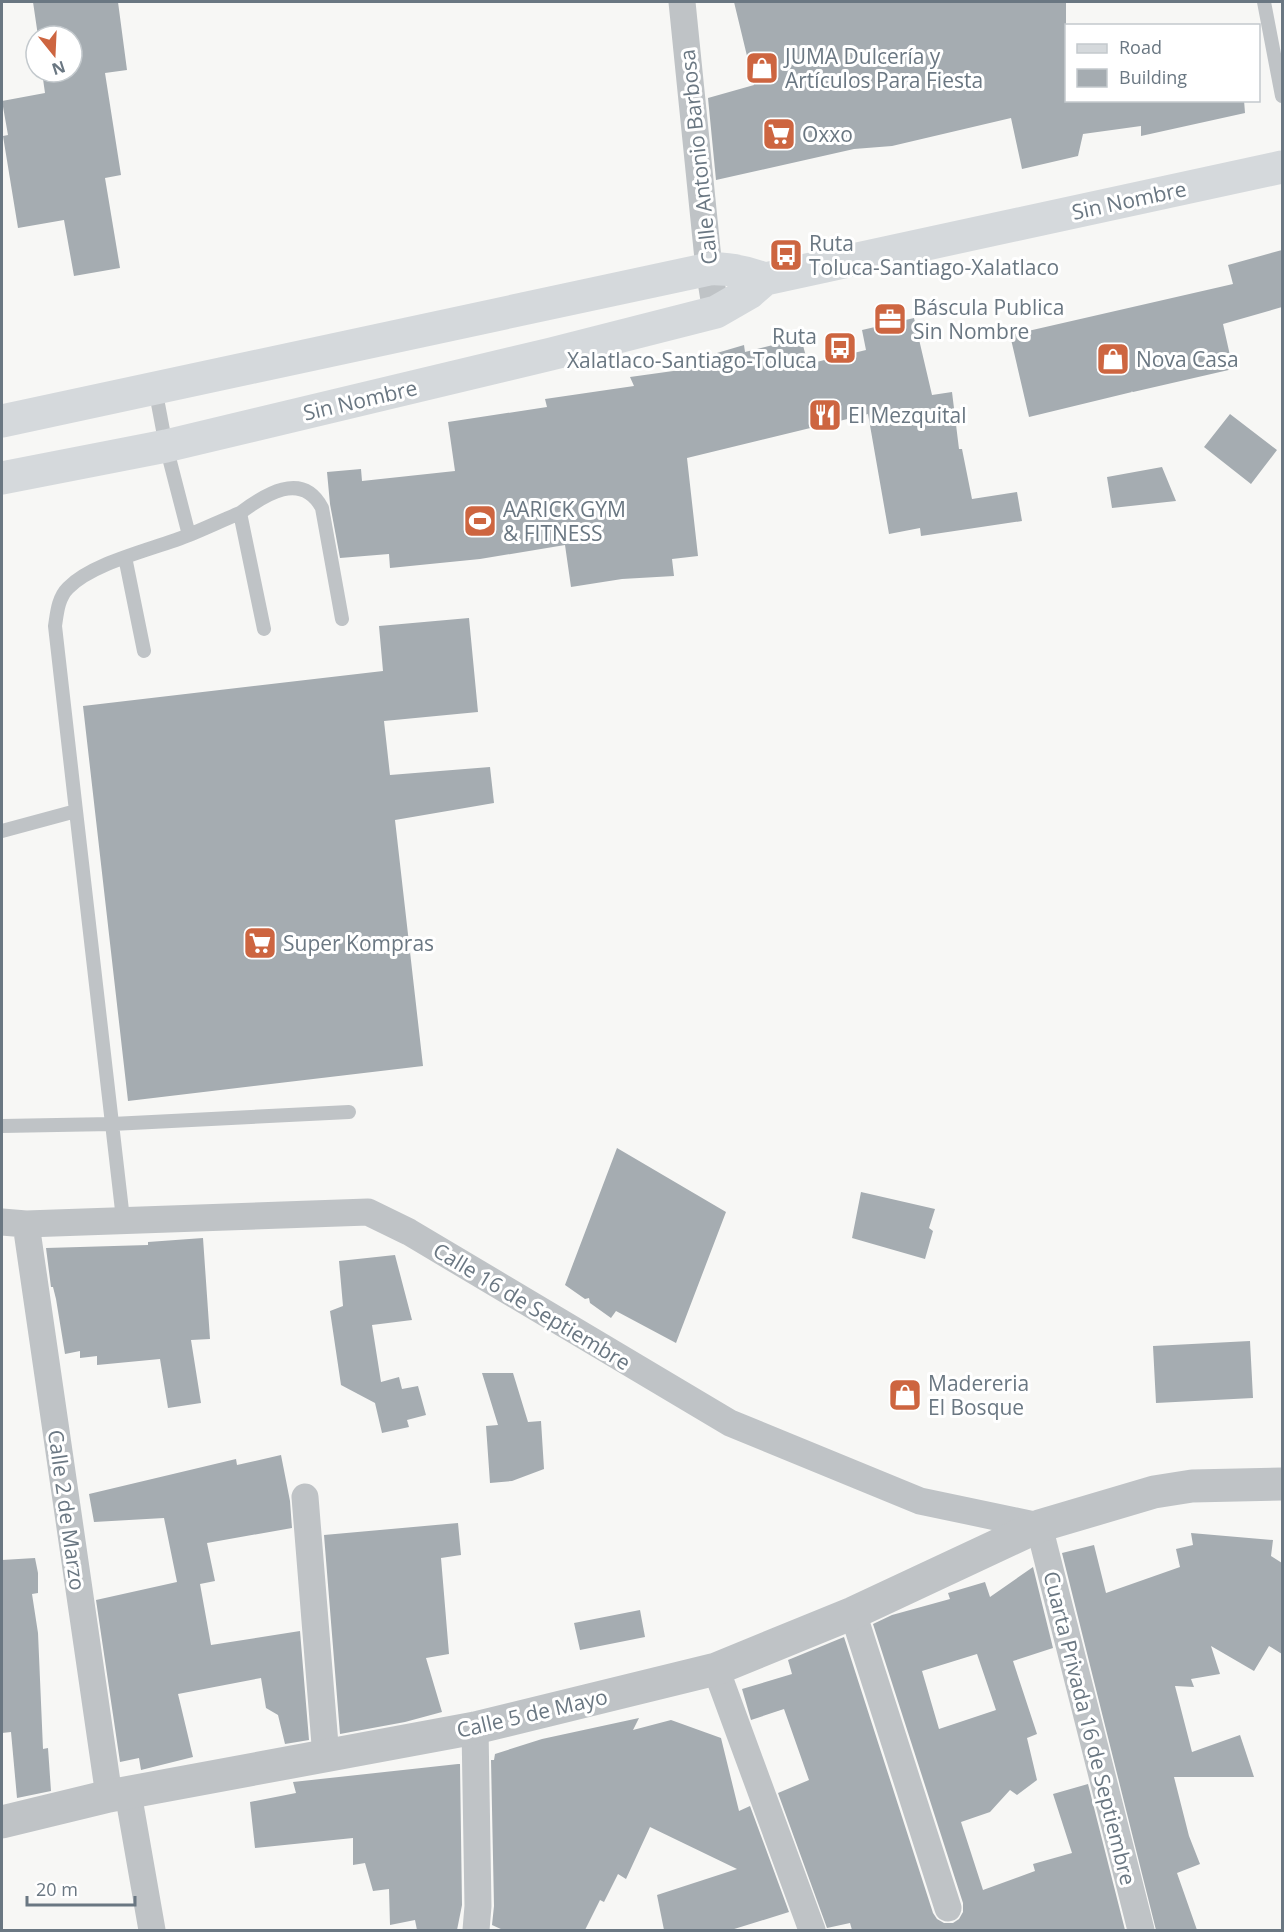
<svg xmlns="http://www.w3.org/2000/svg" width="1284" height="1932" font-family="'Open Sans',sans-serif">
<rect width="100%" height="100%" fill="#f7f7f5"/>
<!-- building -->
<path fill="#a5acb1" fill-rule="evenodd" d="M33 2H118L127 70 105 73 121 175 105 178 120 268 74 276 64 220 18 228 3 136 8 135 2 101 45 93 42 72H72V36H38Z
M734 2H1066V100H1244L1245 113 1141 136V126L1083 134 1078 156 1022 169 1011 118 892 146 854 149 716 180 708 98 754 85Z
M1282 250V307L1223 324 1233 369 1133 392 1131 391 1132 392 1029 417 1010 335 1233 284 1228 265Z
M914 318 932 395 952 392 959 449H962L972 499 1017 492 1022 521 921 536 920 528 889 534 868 414 687 458 698 556 672 559 674 576 622 579 571 587 565 545 480 559 390 568 389 554 340 558 330 504 327 472 361 469 362 481 455 471 448 422 547 407 545 399 634 386 630 377 702 367 700 358 744 345 745 352 801 338 808 364 866 350 862 330Z
M1230 414 1277 450 1251 484 1204 447Z
M1162 467 1176 501 1112 508 1107 477Z
M469 618 478 712 384 721 390 775 490 767 494 803 395 820 423 1066 128 1101 83 706 383 671 379 626Z
M617 1148 726 1212 676 1343 616 1311 611 1318 590 1303 589 1298 585 1299 565 1285Z
M861 1192 935 1209 929 1228 933 1231 925 1259 852 1238Z
M203 1238 210 1339 191 1340 201 1403 168 1408 160 1359 97 1365V1356L80 1358V1351L65 1354 56 1299 53 1287H51L46 1248 148 1245V1242Z
M395 1255 412 1320 372 1325 381 1382 399 1377 402 1389 418 1386 426 1415 407 1420 409 1427 382 1433 375 1403 341 1385 330 1311 343 1306 339 1261Z
M1250 1341 1253 1398 1156 1403 1153 1346Z
M482 1373H513L528 1422 541 1421 544 1469 512 1481 490 1483 486 1426 498 1425Z
M281 1455 290 1501 292 1528 207 1543 215 1581 200 1584 211 1645 300 1631 309 1740 285 1744 278 1715 266 1708 261 1678 178 1694 193 1757 141 1770 139 1758 120 1762 96 1600 177 1582 164 1518 94 1522 89 1494 236 1459 237 1465Z
M458 1523 461 1555 441 1558 449 1654 426 1658 442 1712 405 1722 340 1734 324 1535Z
M1191 1533 1273 1540 1271 1556 1282 1563V1654L1269 1646 1254 1671 1211 1646 1220 1674 1191 1679 1194 1687 1175 1686 1192 1752 1240 1735 1254 1777H1174L1189 1836 1200 1864 1177 1873 1197 1930H1156L1062 1553 1094 1545 1106 1593 1180 1567 1176 1549 1193 1545Z
M35 1558 38 1573V1593L32 1594 38 1633 43 1749 48 1748 51 1791 17 1798 11 1732 2 1733V1560Z
M1033 1567 1053 1648 1013 1661 1037 1734 1027 1738 1037 1780 1017 1795 1010 1790 990 1812 961 1822 983 1890 1035 1871 1033 1864 1072 1853 1053 1794 1088 1784 1125 1930H852L850 1923 827 1928 778 1793 809 1780 784 1709 751 1720 742 1689 792 1674 788 1660 844 1637 933 1913 937 1919 944 1923H953L959 1919 963 1912V1903L873 1624 892 1615 950 1599 948 1593 985 1582 990 1597ZM977 1654 996 1710 939 1729 922 1671Z
M640 1610 645 1637 580 1650 574 1623Z
M639 1718 633 1730 671 1720 721 1738 739 1811 750 1806 789 1912 731 1930H664L657 1895 737 1869 650 1827 626 1879 618 1874 604 1902 600 1900 585 1930H503L492 1925 494 1906 491 1760H494L495 1754 542 1739Z
M458 1764H460L462 1905 457 1930H417L415 1920 390 1925 389 1889 373 1891 365 1863 353 1865V1838L255 1848 250 1802 296 1793 293 1782Z"/>
<g fill="none" stroke-linecap="round" stroke-linejoin="round">
<!-- service -->
<path stroke="#bfc3c6" stroke-width="14" d="M1264 2 1282 96
M155 388 166 446 189 535
M240 513C264 495 302 470 322 508L342 619
M125 557 144 651
M76 811 123 1219
M2 831 76 811 55 626C57 613 58 598 68 588 93 562 155 549 189 535 206 528 223 520 240 513L264 629
M2 1126 112 1124 349 1112"/>
<!-- minor -->
<path stroke="#bfc3c6" stroke-width="27" d="M682 2 709 269 716 312
M2 1222 26 1224 368 1212 409 1232 730 1423 920 1501 1039 1526 1141 1930
M26 1224 109 1796
M305 1497 326 1757
M853 1613 948 1908
M716 1669 812 1930
M475 1728 478 1906 476 1930
M128 1793 152 1930"/>
<!-- tertiary -->
<path stroke="#bfc3c6" stroke-width="33" d="M2 1822 109 1796 475 1728 716 1669 853 1613 1039 1526 1154 1492 1192 1486 1282 1484"/>
<!-- secondary -->
<path stroke="#d5d9dc" stroke-width="33" d="M765 279 1282 167
M2 421 709 269C729 268 746 272 765 279
M2 478 166 446 551 354 716 312 749 293 765 279"/>
</g>
<!-- icons -->
<defs>
<symbol id="shop-square" viewBox="-11 -11 22 22"><rect x="-9" y="-9" width="18" height="18" rx="4" fill="#cd6540" stroke="#fff"/><path d="M-5-2.5h2.3a2.7 3.5 0 0 1 5.4 0H5L5.5 6h-11ZM-1.5-2.5h3a1.5 2.3 0 0 0-3 0Z" fill="#fff"/></symbol>
<symbol id="supermarket-square" viewBox="-11 -11 22 22"><rect x="-9" y="-9" width="18" height="18" rx="4" fill="#cd6540" stroke="#fff"/><path d="M-6-5.5h2.5l.6 2H6L4.5 2H-2.5L-4.4-4H-6ZM-1.5 3.2a1.3 1.3 0 1 0 .1 0ZM3 3.2a1.3 1.3 0 1 0 .1 0Z" fill="#fff"/></symbol>
<symbol id="bus-square" viewBox="-11 -11 22 22"><rect x="-9" y="-9" width="18" height="18" rx="4" fill="#cd6540" stroke="#fff"/><path d="M-5-6H5V4H4V6H2V4H-2V6H-4V4H-5ZM-3.5-4V0h7V-4ZM-3.5 1.2v1.5H-2V1.2ZM2 1.2v1.5H3.5V1.2Z" fill="#fff"/></symbol>
<symbol id="office-square" viewBox="-11 -11 22 22"><rect x="-9" y="-9" width="18" height="18" rx="4" fill="#cd6540" stroke="#fff"/><path d="M-6-3h4V-5.5h4V-3h4V5H-6ZM-1-4.5V-3h2v-1.5ZM-6 0V1H6V0Z" fill="#fff"/></symbol>
<symbol id="restaurant-square" viewBox="-11 -11 22 22"><rect x="-9" y="-9" width="18" height="18" rx="4" fill="#cd6540" stroke="#fff"/><path d="M-5-6h1v4h1v-4h1v4h1v-4h1v5L-1.5 .5V6h-2V.5L-5-1ZM5-6V6H3V1.5H1.5Q1.5-4 5-6Z" fill="#fff"/></symbol>
<symbol id="stadium-square" viewBox="-11 -11 22 22"><rect x="-9" y="-9" width="18" height="18" rx="4" fill="#cd6540" stroke="#fff"/><path d="M0-5a6.5 5 0 1 0 0 10a6.5 5 0 1 0 0-10ZM-3.5-1.8h7v3.6h-7Z" fill="#fff"/></symbol>
</defs>
<g fill-rule="evenodd">
<use href="#shop-square" x="743" y="49" width="38" height="38"/>
<use href="#supermarket-square" x="760" y="115" width="38" height="38"/>
<use href="#bus-square" x="767" y="236" width="38" height="38"/>
<use href="#office-square" x="871" y="300" width="38" height="38"/>
<use href="#bus-square" x="821" y="329" width="38" height="38"/>
<use href="#shop-square" x="1094" y="340" width="38" height="38"/>
<use href="#restaurant-square" x="806" y="396" width="38" height="38"/>
<use href="#stadium-square" x="461" y="502" width="38" height="38"/>
<use href="#supermarket-square" x="241" y="924" width="38" height="38"/>
<use href="#shop-square" x="886" y="1376" width="38" height="38"/>
</g>
<g text-anchor="middle" dominant-baseline="central" stroke-width="6" stroke-linejoin="round" paint-order="stroke">
<!-- poi labels -->
<g font-size="21" fill="#6a7782" stroke="#fff" text-anchor="start">
<text x="785" y="56">JUMA Dulcería y<tspan x="785" dy="24">Artículos Para Fiesta</tspan></text>
<text x="802" y="134">Oxxo</text>
<text x="809" y="243">Ruta<tspan x="809" dy="24">Toluca-Santiago-Xalatlaco</tspan></text>
<text x="913" y="307">Báscula Publica<tspan x="913" dy="24">Sin Nombre</tspan></text>
<text x="817" y="336" text-anchor="end">Ruta<tspan x="817" dy="24">Xalatlaco-Santiago-Toluca</tspan></text>
<text x="1136" y="359">Nova Casa</text>
<text x="848" y="415">El Mezquital</text>
<text x="503" y="509">AARICK GYM<tspan x="503" dy="24">&amp; FITNESS</tspan></text>
<text x="283" y="943">Super Kompras</text>
<text x="928" y="1383">Madereria<tspan x="928" dy="24">El Bosque</tspan></text>
</g>
<!-- street labels -->
<g font-size="21" fill="#6a7782" stroke="#fff">
<text transform="translate(698 157) rotate(-96)">Calle Antonio Barbosa</text>
<text transform="translate(1129 200) rotate(-12)">Sin Nombre</text>
<text transform="translate(360 400) rotate(-13)">Sin Nombre</text>
<text transform="translate(532 1306) rotate(31)">Calle 16 de Septiembre</text>
<text transform="translate(67 1510) rotate(82)">Calle 2 de Marzo</text>
<text transform="translate(532 1713) rotate(-13)">Calle 5 de Mayo</text>
<text transform="translate(1090 1728) rotate(76)">Cuarta Privada 16 de Septiembre</text>
</g>
</g>
<!-- border -->
<rect width="1284" height="1932" fill="none" stroke="#6a7782" stroke-width="6"/>
<!-- legend -->
<rect x="1065" y="24" width="195" height="78" fill="#ffffff" stroke="#c3c9cd" stroke-width="1.5"/>
<rect x="1077" y="44" width="30" height="9" fill="#d5d9dc" stroke="#c3c9cd" stroke-width="1.5"/>
<text x="1119" y="54" font-size="18" fill="#6a7782">Road</text>
<rect x="1077" y="69" width="30" height="18" fill="#a5acb1" stroke="#c3c9cd" stroke-width="1.5"/>
<text x="1119" y="84" font-size="18" fill="#6a7782">Building</text>
<!-- north arrow -->
<g transform="translate(54 54) rotate(162)"><circle r="28" fill="#ffffff" stroke="#c3c9cd" stroke-width="1.5"/>
<path d="M0-4.5L10 22L0 15L-10 22Z" fill="#cd6540"/>
<text y="-9" font-size="16" font-weight="bold" text-anchor="middle" fill="#6a7782">N</text>
</g>
<!-- scale -->
<path d="M27 1896v9h108v-9" fill="none" stroke="#6a7782" stroke-width="3"/>
<text x="36" y="1896" font-size="18" fill="#6a7782" stroke="#ffffff" stroke-width="4.5" paint-order="stroke">20 m</text>
</svg>
